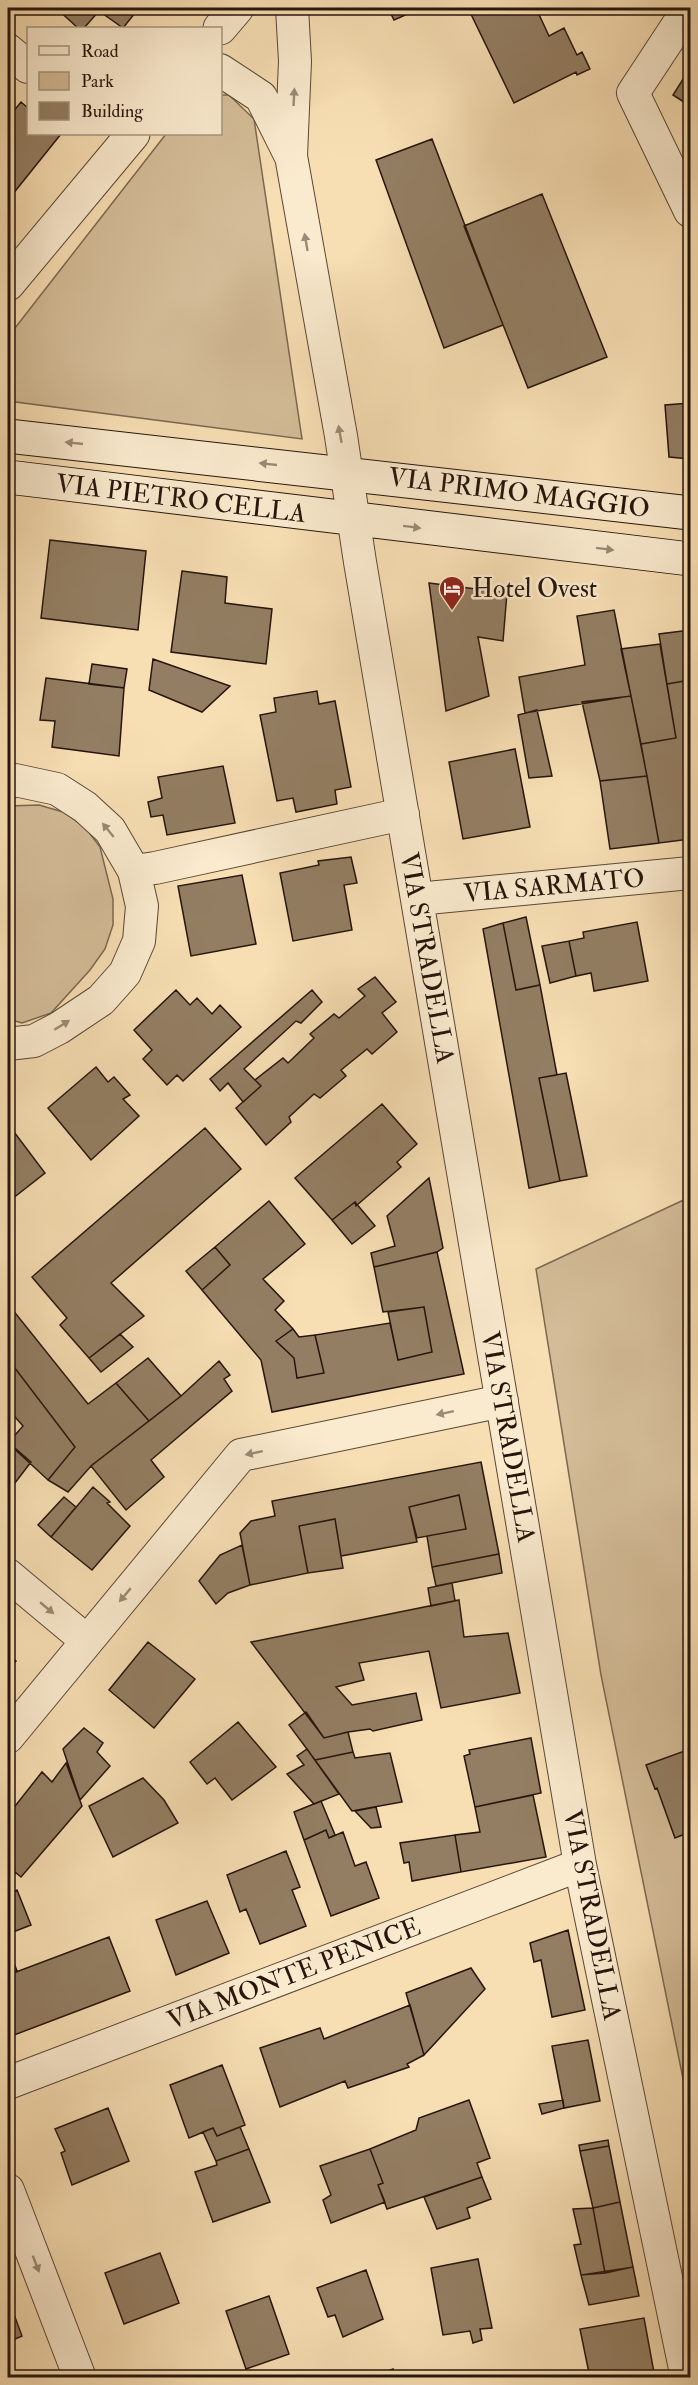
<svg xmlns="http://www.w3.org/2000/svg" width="698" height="2385" font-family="'IM FELL Double Pica',serif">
<rect width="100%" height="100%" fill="#f7deb3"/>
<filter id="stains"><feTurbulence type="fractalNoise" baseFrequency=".00333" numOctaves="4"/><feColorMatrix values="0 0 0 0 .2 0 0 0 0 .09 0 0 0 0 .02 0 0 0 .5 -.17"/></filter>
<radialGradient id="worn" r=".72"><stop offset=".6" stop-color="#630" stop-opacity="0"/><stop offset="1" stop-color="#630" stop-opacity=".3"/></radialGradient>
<!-- green -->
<path fill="#d3bc97" stroke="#7c6852" stroke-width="1.5" d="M221 95H229L254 119 302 439 8 401V337L166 134H220Z
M39 805 63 812 85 827 100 847 113 899V925L105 949 90 970 51 1013 22 1023 8 1019V806Z
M690 1197V2113L601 1675 536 1269Z"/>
<!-- building -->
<path fill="#937e63" stroke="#26150c" stroke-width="1.5" d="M56 8H139L123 28 99 11 84 28H78Z
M388 8H421L394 20Z
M468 8H536L549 36 564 28 577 55 582 52 590 69 577 75 576 72 514 103Z
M690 68V106L673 95Z
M21 102 28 108V134H61L8 200V118Z
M432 139 503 325 444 348 376 160Z
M542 194 607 357 528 388 464 226Z
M690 403V459L669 457 665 405Z
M50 540 146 551 138 630 41 618Z
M182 571 227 577 225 603 272 609 266 664 171 652Z
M429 583 507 593 503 641 478 637 489 696 446 711Z
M614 610 631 696 525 713 519 677 585 665 577 616Z
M690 630V680L667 684 659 634Z
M660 644 676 738 641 744 621 649Z
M153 659 230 686 202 712 149 690Z
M92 664 127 669 124 688 89 684Z
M46 678 124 688 119 756 52 747 55 721 40 720Z
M690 680V839L659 843 641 744 676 738 667 684Z
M317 691 319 704 335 701 351 787 335 790 337 804 296 812 293 798 277 801 260 715 276 712 274 698Z
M631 696 647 776 600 781 582 702Z
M537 710 552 776 529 778 518 715Z
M515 749 530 827 463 839 449 762Z
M223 766 235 823 167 835 163 815 151 817 148 802 162 798 158 777Z
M647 776 659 843 610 849 600 781Z
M351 857 357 883 344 885 352 930 293 941 280 873 319 865 318 861Z
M242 875 256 944 191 956 178 886Z
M526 917 540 985 516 990 503 923Z
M637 922 648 981 594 991 591 973 576 976 569 941 584 938 583 932Z
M503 923 516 990 540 985 557 1075 539 1078 560 1181 529 1188 483 929Z
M569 941 576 976 550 983 542 946Z
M375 977 396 1002 382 1013 397 1032 372 1054 367 1049 341 1070 346 1076 320 1098 314 1094 289 1117 291 1122 266 1145 236 1108 261 1086 255 1080 283 1058 288 1063 314 1038 310 1034 334 1014 339 1018 365 996 358 989Z
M176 990 190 1005 197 998 212 1014 220 1005 241 1027 183 1081 177 1075 167 1085 143 1059 152 1050 134 1030Z
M312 990 322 1002 301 1023 296 1021 244 1069 261 1086 243 1102 228 1083 220 1091 210 1079Z
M96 1067 108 1082 114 1077 130 1095 123 1099 139 1116 91 1160 48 1108Z
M566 1073 587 1176 560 1181 539 1078Z
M382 1104 417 1144 397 1162 401 1167 356 1206 355 1202 332 1220 295 1178Z
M8 1124 45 1173 8 1202Z
M205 1128 241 1169 111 1283 144 1316 89 1358 60 1325 67 1318 32 1277Z
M429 1178 443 1248 437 1252 374 1267 371 1253 395 1246 387 1216Z
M269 1201 305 1244 263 1279 284 1301 275 1310 293 1329 276 1341 294 1358 297 1378 324 1373 315 1335 390 1323 398 1360 432 1352 424 1307 383 1312 374 1267 437 1252 464 1374 272 1412 261 1360 202 1290 230 1265 215 1247Z
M355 1202 375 1226 352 1244 332 1220Z
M215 1247 230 1265 202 1290 186 1271Z
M8 1304 88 1404 116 1383 149 1421 91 1466 68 1492 48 1480 75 1447 8 1359Z
M424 1307 432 1352 398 1360 388 1312Z
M293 1329 299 1337 315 1335 324 1373 297 1378 294 1358 276 1341Z
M120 1334 133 1347 101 1372 89 1358Z
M148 1358 181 1396 149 1421 116 1383Z
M8 1359 75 1447 48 1480 8 1443 23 1426 8 1409Z
M219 1361 230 1375 224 1379 232 1391 151 1460 164 1477 126 1510 91 1466 181 1396Z
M8 1442 31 1462 8 1492Z
M481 1462 499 1554 432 1567 427 1536 466 1529 459 1495 409 1507 417 1542 341 1556 335 1519 299 1526 308 1573 250 1585 240 1533 251 1521 275 1516 272 1501Z
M93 1487 110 1502 107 1503 130 1526 92 1570 51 1537Z
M459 1495 466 1529 417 1538 409 1507Z
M64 1497 76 1507 51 1537 38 1525Z
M335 1519 343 1568 308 1573 299 1526Z
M242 1545 250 1585 228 1593 216 1604 199 1581 220 1555Z
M499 1554 502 1573 436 1586 432 1567Z
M452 1583 455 1601 431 1606 428 1588Z
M459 1600 464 1637 508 1633 520 1693 441 1708 429 1651 359 1663 364 1680 336 1687 352 1705 416 1693 422 1720 373 1731 370 1729 348 1732 324 1738 251 1642Z
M148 1642 195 1679 154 1728 109 1690Z
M8 1653 16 1661 8 1671Z
M306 1712 324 1738 348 1732 353 1752 315 1760 289 1725Z
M238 1722 276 1767 232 1800 215 1778 207 1784 190 1762Z
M84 1728 103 1743 97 1752 110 1766 80 1800 63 1749Z
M531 1738 541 1793 475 1807 464 1756 470 1754 469 1750Z
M307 1749 339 1794 314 1804 287 1774 304 1765 297 1756Z
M690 1749V1832L675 1838 657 1788 655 1789 646 1765Z
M353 1752 355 1758 390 1753 402 1802 352 1811 315 1760Z
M66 1763 82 1806 21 1877 15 1872 8 1881 11 1893 17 1890 31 1925 8 1934V1815L42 1772 52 1782Z
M143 1778 164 1800 178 1823 113 1857 89 1806Z
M533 1795 546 1857 461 1872 455 1835 480 1832 475 1807Z
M321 1801 335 1835 329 1838 326 1830 304 1840 294 1812Z
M376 1807 381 1827 371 1828 355 1811Z
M326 1830 329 1838 343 1832 355 1866 366 1862 379 1898 331 1916 304 1840Z
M455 1835 461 1872 412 1881 409 1862 404 1863 400 1843Z
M286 1851 300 1887 292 1890 306 1926 260 1944 246 1909 240 1912 227 1875Z
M207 1901 229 1953 176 1975 156 1920Z
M568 1930 585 2010 552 2017 541 1960 534 1962 530 1943Z
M109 1937 130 1991 14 2035 8 2018V1975Z
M8 1946 17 1971 8 1975Z
M471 1968 485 1989 424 2055 406 1993Z
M410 2005 424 2055 407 2064 409 2067 348 2088 345 2081 280 2107 260 2048 320 2028 324 2039Z
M588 2040 600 2101 564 2108 552 2046Z
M222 2065 245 2125 217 2136 213 2128 189 2138 170 2085Z
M469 2100 490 2158 477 2163 482 2177 387 2209 378 2185 383 2183 370 2149 416 2130 419 2118Z
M563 2100 564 2108 542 2114 539 2104Z
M108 2108 129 2161 72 2185 61 2153 65 2151 55 2129Z
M240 2127 249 2149 216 2161 203 2132 213 2128 217 2136Z
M608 2140 609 2146 580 2151 579 2145Z
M609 2146 620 2202 593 2208 580 2151Z
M249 2149 270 2202 213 2222 195 2172 217 2165 216 2161Z
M370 2149 383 2183 378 2185 385 2202 331 2223 323 2200 331 2195 320 2166Z
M482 2177 491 2199 467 2208 470 2218 437 2229 424 2197Z
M620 2202 633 2267 605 2273 593 2208Z
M593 2208 605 2273 581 2275 574 2245 581 2244 573 2209Z
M160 2253 179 2303 124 2324 105 2273Z
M478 2259 492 2328 480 2329 482 2340 473 2343 470 2331 443 2335 431 2268Z
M633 2267 639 2296 589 2305 581 2275Z
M366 2270 383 2319 343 2337 335 2315 328 2317 317 2288Z
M269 2296 289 2354 246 2369 226 2311Z
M8 2298 22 2336 8 2342Z
M644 2318 655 2378H590L580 2329Z
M393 2369 396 2378H370Z"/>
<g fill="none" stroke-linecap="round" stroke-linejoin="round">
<defs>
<path id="minor" d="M292 8 295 61 291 156 341 436 360 562 580 1865 687 2378
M689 8 633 93 690 211
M8 50 28 67
M220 70 261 97 290 155
M8 783 15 780 57 789 85 807 110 830 134 871 142 906 139 941 125 973 101 1000 59 1028 34 1041 8 1044
M134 871 155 868 403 814
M417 899 690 873
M8 1575 87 1641
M8 1737 241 1455 502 1401
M8 2083 580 1865
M8 2190 80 2378"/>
<path id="tertiary" d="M220 28 237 8
M8 284 133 134"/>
<path id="secondary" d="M8 436 690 513
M8 477 690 559"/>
</defs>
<!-- minor casing -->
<use href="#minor" stroke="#5a4736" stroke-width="34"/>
<!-- tertiary casing -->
<use href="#tertiary" stroke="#5a4736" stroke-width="35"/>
<!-- secondary casing -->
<use href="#secondary" stroke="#26150c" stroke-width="35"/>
<!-- minor -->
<use href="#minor" stroke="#faeace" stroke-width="32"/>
<!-- tertiary -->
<use href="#tertiary" stroke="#faeace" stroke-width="33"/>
<!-- secondary -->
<use href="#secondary" stroke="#faeace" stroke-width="33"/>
</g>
<!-- one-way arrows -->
<defs><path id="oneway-solid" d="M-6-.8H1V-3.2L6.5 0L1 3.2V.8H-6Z" transform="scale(1.5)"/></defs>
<g fill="#9b8a77">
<use href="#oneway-solid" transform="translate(294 97) rotate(-87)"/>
<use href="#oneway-solid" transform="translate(306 242) rotate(-100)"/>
<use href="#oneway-solid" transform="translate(340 434) rotate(-100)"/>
<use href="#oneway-solid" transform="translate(74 443) rotate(-174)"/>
<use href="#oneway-solid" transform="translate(268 464) rotate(-174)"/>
<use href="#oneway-solid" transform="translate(412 527) rotate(7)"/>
<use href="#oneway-solid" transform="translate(605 549) rotate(7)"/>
<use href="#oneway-solid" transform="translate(108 830) rotate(-129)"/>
<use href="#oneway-solid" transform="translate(62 1025) rotate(-32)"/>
<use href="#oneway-solid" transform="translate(445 1413) rotate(168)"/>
<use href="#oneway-solid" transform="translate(254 1453) rotate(168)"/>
<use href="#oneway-solid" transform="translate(125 1595) rotate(130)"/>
<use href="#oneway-solid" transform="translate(47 1608) rotate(40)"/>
<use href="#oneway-solid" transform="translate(36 2264) rotate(69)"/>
</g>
<!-- icons -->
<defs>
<symbol id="hotel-pin" viewBox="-11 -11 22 30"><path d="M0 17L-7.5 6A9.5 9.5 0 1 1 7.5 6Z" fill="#8f2418" stroke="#faeace"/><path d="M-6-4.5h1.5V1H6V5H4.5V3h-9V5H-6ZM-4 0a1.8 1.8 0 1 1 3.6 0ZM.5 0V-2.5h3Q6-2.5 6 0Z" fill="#fff"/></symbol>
</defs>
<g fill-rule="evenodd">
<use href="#hotel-pin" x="437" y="574" width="30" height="40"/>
</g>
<g text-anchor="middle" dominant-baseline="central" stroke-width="5" stroke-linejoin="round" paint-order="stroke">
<!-- street labels -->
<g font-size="26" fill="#26150c" stroke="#faeace">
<text transform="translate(519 493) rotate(7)">VIA PRIMO MAGGIO</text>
<text transform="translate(181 499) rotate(7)">VIA PIETRO CELLA</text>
<text transform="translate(554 886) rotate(-5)">VIA SARMATO</text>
<text transform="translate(427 958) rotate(80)">VIA STRADELLA</text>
<text transform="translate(508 1437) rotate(80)">VIA STRADELLA</text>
<text transform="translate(592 1915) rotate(79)">VIA STRADELLA</text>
<text transform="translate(294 1974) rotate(-21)">VIA MONTE PENICE</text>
</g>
<!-- poi labels -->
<g font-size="26" fill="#26150c" stroke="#faeace" text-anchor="start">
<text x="472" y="589">Hotel Ovest</text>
</g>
</g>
<!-- margin -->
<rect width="698" height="2385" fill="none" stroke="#f7deb3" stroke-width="30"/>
<rect x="9" y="9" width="680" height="2367" fill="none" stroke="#26150c" stroke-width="3"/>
<rect x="15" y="15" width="668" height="2355" fill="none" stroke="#26150c" stroke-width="1.5"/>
<!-- legend -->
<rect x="27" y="27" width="195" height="108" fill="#faeace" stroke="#a59580" stroke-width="1.5"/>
<rect x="39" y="46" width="30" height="9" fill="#faeace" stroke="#a59580" stroke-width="1.5"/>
<text x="81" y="57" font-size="18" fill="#26150c">Road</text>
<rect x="39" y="72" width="30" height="18" fill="#d3bc97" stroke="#a59580" stroke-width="1.5"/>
<text x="81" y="87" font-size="18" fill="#26150c">Park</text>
<rect x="39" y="102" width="30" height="18" fill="#937e63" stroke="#a59580" stroke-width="1.5"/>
<text x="81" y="117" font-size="18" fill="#26150c">Building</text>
<rect width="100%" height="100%" filter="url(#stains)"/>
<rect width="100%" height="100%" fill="url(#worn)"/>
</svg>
